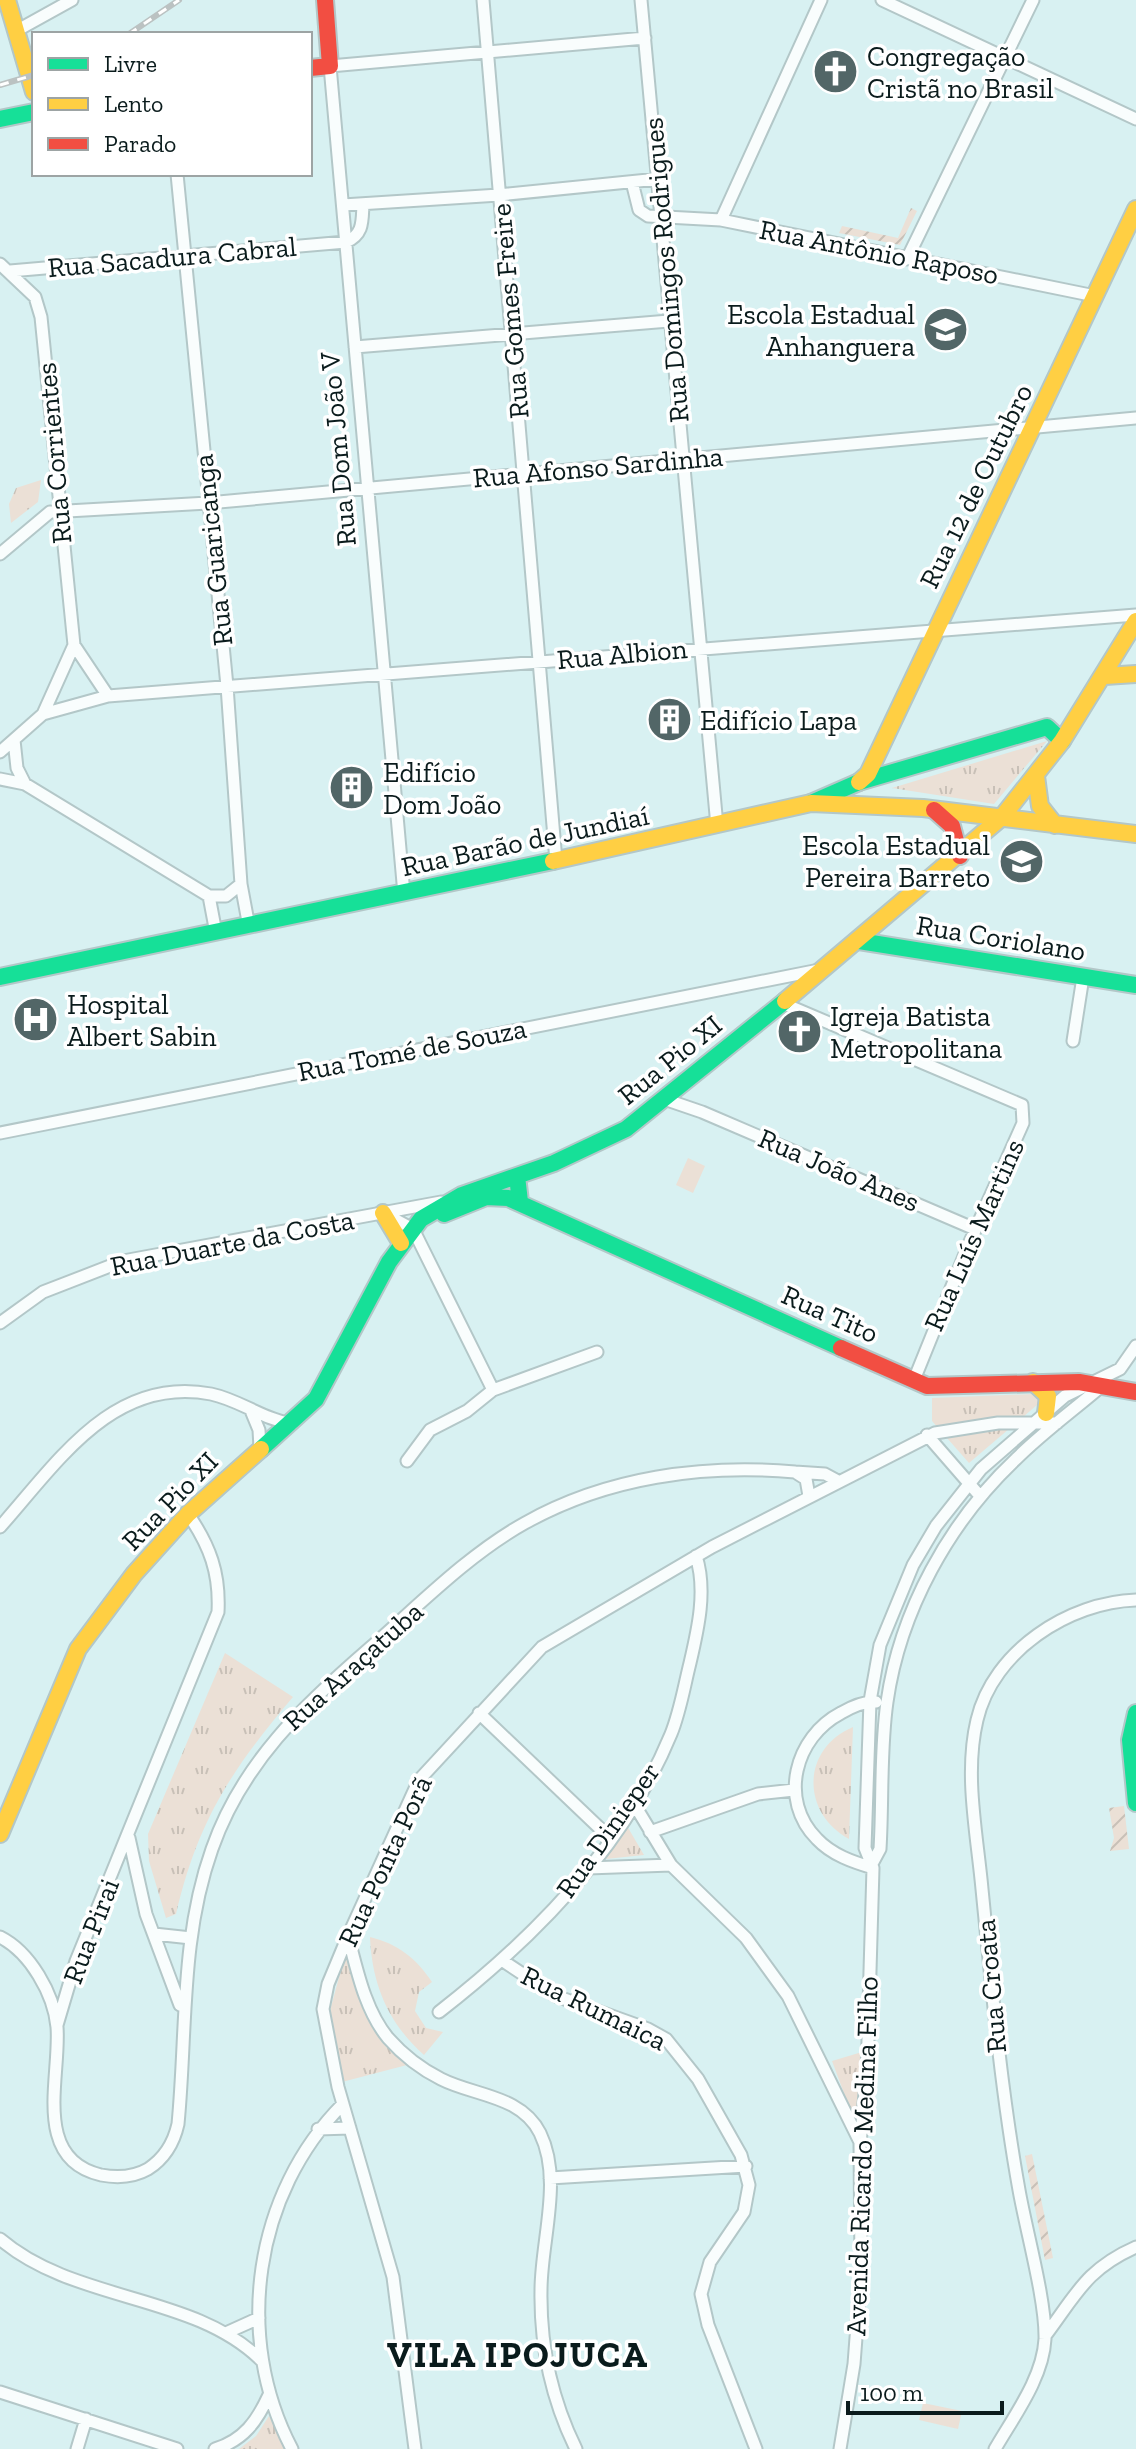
<svg xmlns="http://www.w3.org/2000/svg" width="1136" height="2449" font-family="'Zilla Slab',serif">
<defs>
<pattern id="grass-tufts" width="24" height="20" patternUnits="userSpaceOnUse" patternTransform="scale(2)"><rect width="24" height="20" fill="#ebe0d6"/><path d="M3 7l-1-3M5 7V3M7 7l1-3M15 17l-1-3M17 17v-4M19 17l1-3" fill="none" stroke="#c8c0b7"/></pattern>
<pattern id="garden-furrows" width="10" height="10" patternUnits="userSpaceOnUse" patternTransform="scale(2)"><rect width="10" height="10" fill="#ebe0d6"/><path d="M-1 1l2-2M0 10L10 0M9 11l2-2" fill="none" stroke="#c8c0b7"/></pattern>
</defs>
<rect width="100%" height="100%" fill="#d8f1f2"/>
<!-- grass -->
<path fill="url(#grass-tufts)" d="M41 480 38 502 11 523 9 504 16 488Z
M1047 741 994 804 892 788Z
M1033 1394 1044 1399 969 1463 932 1421V1398Z
M225 1653 293 1697C232 1769 198 1820 176 1914L166 1918 149 1861 148 1834Z
M853 1727 849 1839C801 1813 801 1749 853 1727Z
M627 1826 644 1855 606 1859 605 1856Z
M370 1937C398 1944 416 1958 432 1982L419 1992 415 2011 426 2028 443 2032 424 2055C388 2023 372 1984 370 1937Z
M345 1955 365 2012 407 2065 342 2082 328 2018Z
M862 2052 860 2110 851 2112 832 2061Z
M269 2416 285 2449H239L256 2436Z"/>
<!-- garden -->
<path fill="url(#garden-furrows)" d="M911 208 917 211 900 245 839 233 842 226 898 238Z
M1124 1806 1129 1849 1110 1851 1114 1838 1109 1808Z
M1032 2154 1053 2258 1045 2260 1025 2156Z"/>
<!-- pitch -->
<path fill="#ebe0d6" d="M688 1158 705 1166 693 1193 676 1185Z
M369 2020 391 2057 368 2071 345 2034Z
M923 2403 962 2411 958 2429 919 2420Z"/>
<g fill="none" stroke-linecap="round" stroke-linejoin="round">
<defs>
<path id="street" d="M483 0 556 861
M641 0 717 826
M882 0 1136 119
M16 31 72 0
M177 174 227 686 241 884 249 927
M632 182 639 210 648 216 721 220 1095 296
M343 205 499 195 658 179
M721 220 821 0
M907 259 1033 0
M0 264 35 297 41 317 74 645
M10 271 346 242C364 234 362 221 363 204
M355 347 669 321
M0 554 50 512 208 503 1136 418
M43 714 108 696 1136 615
M14 740 17 768 25 784
M0 752 43 714 74 645 108 696
M0 779 25 784 209 896H226L241 884
M404 894 330 66 645 38
M209 896 216 933
M782 1003 1022 1105 1023 1123 969 1244 914 1380
M1073 1041 1083 977
M664 1099 702 1112 975 1229
M0 1133 819 970
M385 1214 413 1229 493 1390
M0 1323 43 1292 123 1261 441 1202
M252 1413 259 1430 260 1448
M927 1435 980 1496
M407 1461 430 1430 467 1411 493 1390 597 1352
M809 1496 806 1479 795 1472 825 1474 838 1481
M0 1527C57 1463 113 1375 211 1394 240 1400 262 1419 292 1424
M479 1713 610 1838
M634 1804 671 1865 746 1938 788 1996 860 2142
M650 1832 758 1794 794 1790
M129 1838 146 1914 180 2005
M873 1862 880 1849C883 1800 880 1751 887 1702 900 1611 949 1522 1016 1459 1043 1432 1075 1409 1104 1384
M588 1868 671 1865
M873 1868C853 1862 832 1855 817 1839 778 1800 795 1737 841 1713 851 1707 864 1701 876 1702
M154 1934 191 1938
M348 1936C357 1970 365 2010 388 2038 403 2055 421 2069 441 2079 474 2096 521 2095 540 2133 563 2180 541 2240 541 2290 540 2347 551 2398 576 2449
M0 1937C30 1952 54 1994 57 2027 61 2076 31 2159 101 2175 117 2178 134 2177 148 2169 165 2158 174 2142 178 2124 187 2031 180 1939 212 1849 242 1763 303 1706 370 1648 419 1605 469 1554 525 1523 607 1477 703 1464 795 1472
M503 1961 556 1996 648 2029 666 2039 698 2079 741 2155 749 2185 744 2212 710 2262 701 2294 708 2325 756 2449
M439 2012C533 1939 625 1846 671 1734 680 1712 684 1687 690 1663 698 1629 707 1590 696 1556
M57 2025 76 1961 218 1612C220 1573 210 1546 188 1514
M318 2129 350 2128
M550 2178 746 2166
M0 2239C75 2303 193 2293 261 2360
M228 2332 259 2318
M1045 2336C1076 2295 1086 2269 1136 2247
M0 2392 177 2449
M77 2449 86 2419
M215 2449C244 2440 257 2421 269 2395
M292 2449C233 2337 254 2193 343 2104
M415 2449 393 2277 338 2087 323 2009 328 1984 348 1936 419 1780 542 1647 712 1547 935 1433 998 1423H1057
M840 2449 854 2364 861 2272 860 2143 867 2074 873 1868 865 1848 870 1701 880 1645 913 1565 936 1526 981 1469 1065 1396 1120 1369 1136 1346
M995 2449C1014 2416 1043 2378 1045 2339 1046 2301 1026 2230 1019 2190 1001 2090 992 1990 982 1889 977 1834 964 1774 977 1720 993 1651 1069 1602 1136 1600"/>
<path id="fast" d="M0 119 34 112
M811 803 859 782 1047 727 1062 741
M859 941 1136 985
M0 977 553 861
M517 1176 520 1202
M444 1214 486 1197 508 1198 841 1348
M261 1449 316 1399 389 1262 421 1219 462 1195 554 1163 626 1129 785 1001
M1136 1713 1130 1740 1136 1803"/>
<path id="slow" d="M7 0 34 92
M1105 676 1136 674
M1036 776 1040 806 1055 825
M859 782 868 774 1136 209
M553 861 811 803 923 808 1136 834
M785 1001 1002 817 1062 741 1136 621
M383 1213 401 1243
M1033 1382 1048 1396 1046 1413
M0 1834 78 1649 134 1574 188 1514 261 1449"/>
<path id="jam" d="M310 68 330 66 325 0
M934 810 952 826 960 856
M841 1348 927 1386 1079 1382 1136 1392"/>
</defs>
<!-- street casing -->
<use href="#street" stroke="#b3c7c8" stroke-width="15"/>
<!-- fast casing -->
<use href="#fast" stroke="#b3c7c8" stroke-width="20"/>
<!-- slow casing -->
<use href="#slow" stroke="#b3c7c8" stroke-width="20"/>
<!-- jam casing -->
<use href="#jam" stroke="#b3c7c8" stroke-width="20"/>
<!-- street -->
<use href="#street" stroke="#f9fdfd" stroke-width="11"/>
<!-- fast -->
<use href="#fast" stroke="#16e098" stroke-width="16"/>
<!-- slow -->
<use href="#slow" stroke="#ffcf43" stroke-width="16"/>
<!-- jam -->
<use href="#jam" stroke="#f24e42" stroke-width="16"/>
<defs>
<path id="rail" d="M129 34 179 0
M0 85 34 75"/>
</defs>
<!-- rail casing -->
<use href="#rail" stroke="#bbc2c2" stroke-width="6"/>
<!-- rail -->
<use href="#rail" stroke="#fff" stroke-width="3" stroke-dasharray="9" stroke-linecap="butt"/>
</g>
<!-- icons -->
<defs>
<symbol id="church-disc" viewBox="-11 -11 22 22"><circle r="9.5" fill="#526667" stroke="#fff"/><path d="M-1.2-6h2.4v3.5h3.3v2.4h-3.3V6h-2.4V-.1h-3.3v-2.4h3.3Z" fill="#fff"/></symbol>
<symbol id="school-disc" viewBox="-11 -11 22 22"><circle r="9.5" fill="#526667" stroke="#fff"/><path d="M0-5L7-2L0 1L-7-2ZM-4 1L0 2.5L4 1V4Q0 6-4 4Z" fill="#fff"/></symbol>
<symbol id="building-disc" viewBox="-11 -11 22 22"><circle r="9.5" fill="#526667" stroke="#fff"/><path d="M-4-6H4V6H1V3H-1V6H-4ZM-2.5-4.3h1.7v1.8h-1.7ZM.8-4.3h1.7v1.8H.8ZM-2.5-1h1.7V.8h-1.7ZM.8-1h1.7V.8H.8Z" fill="#fff"/></symbol>
<symbol id="hospital-disc" viewBox="-11 -11 22 22"><circle r="9.5" fill="#526667" stroke="#fff"/><path d="M-5-5h3v3.5h4V-5h3V5h-3V1.5h-4V5h-3Z" fill="#fff"/></symbol>
</defs>
<g fill-rule="evenodd">
<use href="#church-disc" x="810" y="46" width="51" height="51"/>
<use href="#school-disc" x="920" y="304" width="51" height="51"/>
<use href="#building-disc" x="644" y="694" width="51" height="51"/>
<use href="#building-disc" x="326" y="762" width="51" height="51"/>
<use href="#school-disc" x="996" y="836" width="51" height="51"/>
<use href="#hospital-disc" x="10" y="994" width="51" height="51"/>
<use href="#church-disc" x="774" y="1006" width="51" height="51"/>
</g>
<g text-anchor="middle" dominant-baseline="central" stroke-width="7" stroke-linejoin="round" paint-order="stroke">
<!-- poi labels -->
<g font-size="28" fill="#0a1b1c" stroke="#fff" text-anchor="start">
<text x="867" y="56">Congregação<tspan x="867" dy="32">Cristã no Brasil</tspan></text>
<text x="915" y="314" text-anchor="end">Escola Estadual<tspan x="915" dy="32">Anhanguera</tspan></text>
<text x="700" y="720">Edifício Lapa</text>
<text x="383" y="772">Edifício<tspan x="383" dy="32">Dom João</tspan></text>
<text x="990" y="845" text-anchor="end">Escola Estadual<tspan x="990" dy="32">Pereira Barreto</tspan></text>
<text x="67" y="1004">Hospital<tspan x="67" dy="32">Albert Sabin</tspan></text>
<text x="830" y="1016">Igreja Batista<tspan x="830" dy="32">Metropolitana</tspan></text>
</g>
<!-- street labels -->
<g font-size="28" fill="#0a1b1c" stroke="#fff">
<text transform="translate(879 252) rotate(11)">Rua Antônio Raposo</text>
<text transform="translate(172 257) rotate(-5)">Rua Sacadura Cabral</text>
<text transform="translate(666 270) rotate(-95)">Rua Domingos Rodrigues</text>
<text transform="translate(510 311) rotate(-95)">Rua Gomes Freire</text>
<text transform="translate(338 449) rotate(-95)">Rua Dom João V</text>
<text transform="translate(54 453) rotate(-95)">Rua Corrientes</text>
<text transform="translate(598 467) rotate(-5)">Rua Afonso Sardinha</text>
<text transform="translate(976 486) rotate(-64)">Rua 12 de Outubro</text>
<text transform="translate(213 550) rotate(-96)">Rua Guaricanga</text>
<text transform="translate(622 654) rotate(-5)">Rua Albion</text>
<text transform="translate(525 841) rotate(-12)">Rua Barão de Jundiaí</text>
<text transform="translate(1001 938) rotate(9)">Rua Coriolano</text>
<text transform="translate(412 1050) rotate(-11)">Rua Tomé de Souza</text>
<text transform="translate(670 1060) rotate(-39)">Rua Pio XI</text>
<text transform="translate(839 1170) rotate(23)">Rua João Anes</text>
<text transform="translate(974 1235) rotate(-66)">Rua Luís Martins</text>
<text transform="translate(232 1243) rotate(-11)">Rua Duarte da Costa</text>
<text transform="translate(830 1314) rotate(24)">Rua Tito</text>
<text transform="translate(170 1501) rotate(-46)">Rua Pio XI</text>
<text transform="translate(353 1666) rotate(-42)">Rua Araçatuba</text>
<text transform="translate(608 1830) rotate(-55)">Rua Dinieper</text>
<text transform="translate(385 1861) rotate(-65)">Rua Ponta Porã</text>
<text transform="translate(91 1931) rotate(-69)">Rua Pirai</text>
<text transform="translate(991 1986) rotate(-95)">Rua Croata</text>
<text transform="translate(594 2008) rotate(26)">Rua Rumaica</text>
<text transform="translate(862 2156) rotate(-88)">Avenida Ricardo Medina Filho</text>
</g>
<!-- district labels -->
<g font-size="36" font-weight="bold" letter-spacing="2" fill="#0a1b1c" stroke="#fff">
<text x="518" y="2354">VILA IPOJUCA</text>
</g>
</g>
<!-- legend -->
<rect x="32" y="32" width="280" height="144" fill="#ffffff" stroke="#9da4a4" stroke-width="2"/>
<rect x="48" y="58" width="40" height="12" fill="#16e098" stroke="#9da4a4" stroke-width="2"/>
<text x="104" y="72" font-size="24" fill="#0a1b1c">Livre</text>
<rect x="48" y="98" width="40" height="12" fill="#ffcf43" stroke="#9da4a4" stroke-width="2"/>
<text x="104" y="112" font-size="24" fill="#0a1b1c">Lento</text>
<rect x="48" y="138" width="40" height="12" fill="#f24e42" stroke="#9da4a4" stroke-width="2"/>
<text x="104" y="152" font-size="24" fill="#0a1b1c">Parado</text>
<!-- scale -->
<path d="M848 2401v12h154v-12" fill="none" stroke="#0a1b1c" stroke-width="4"/>
<text x="860" y="2401" font-size="24" fill="#0a1b1c" stroke="#ffffff" stroke-width="6" paint-order="stroke">100 m</text>
</svg>
